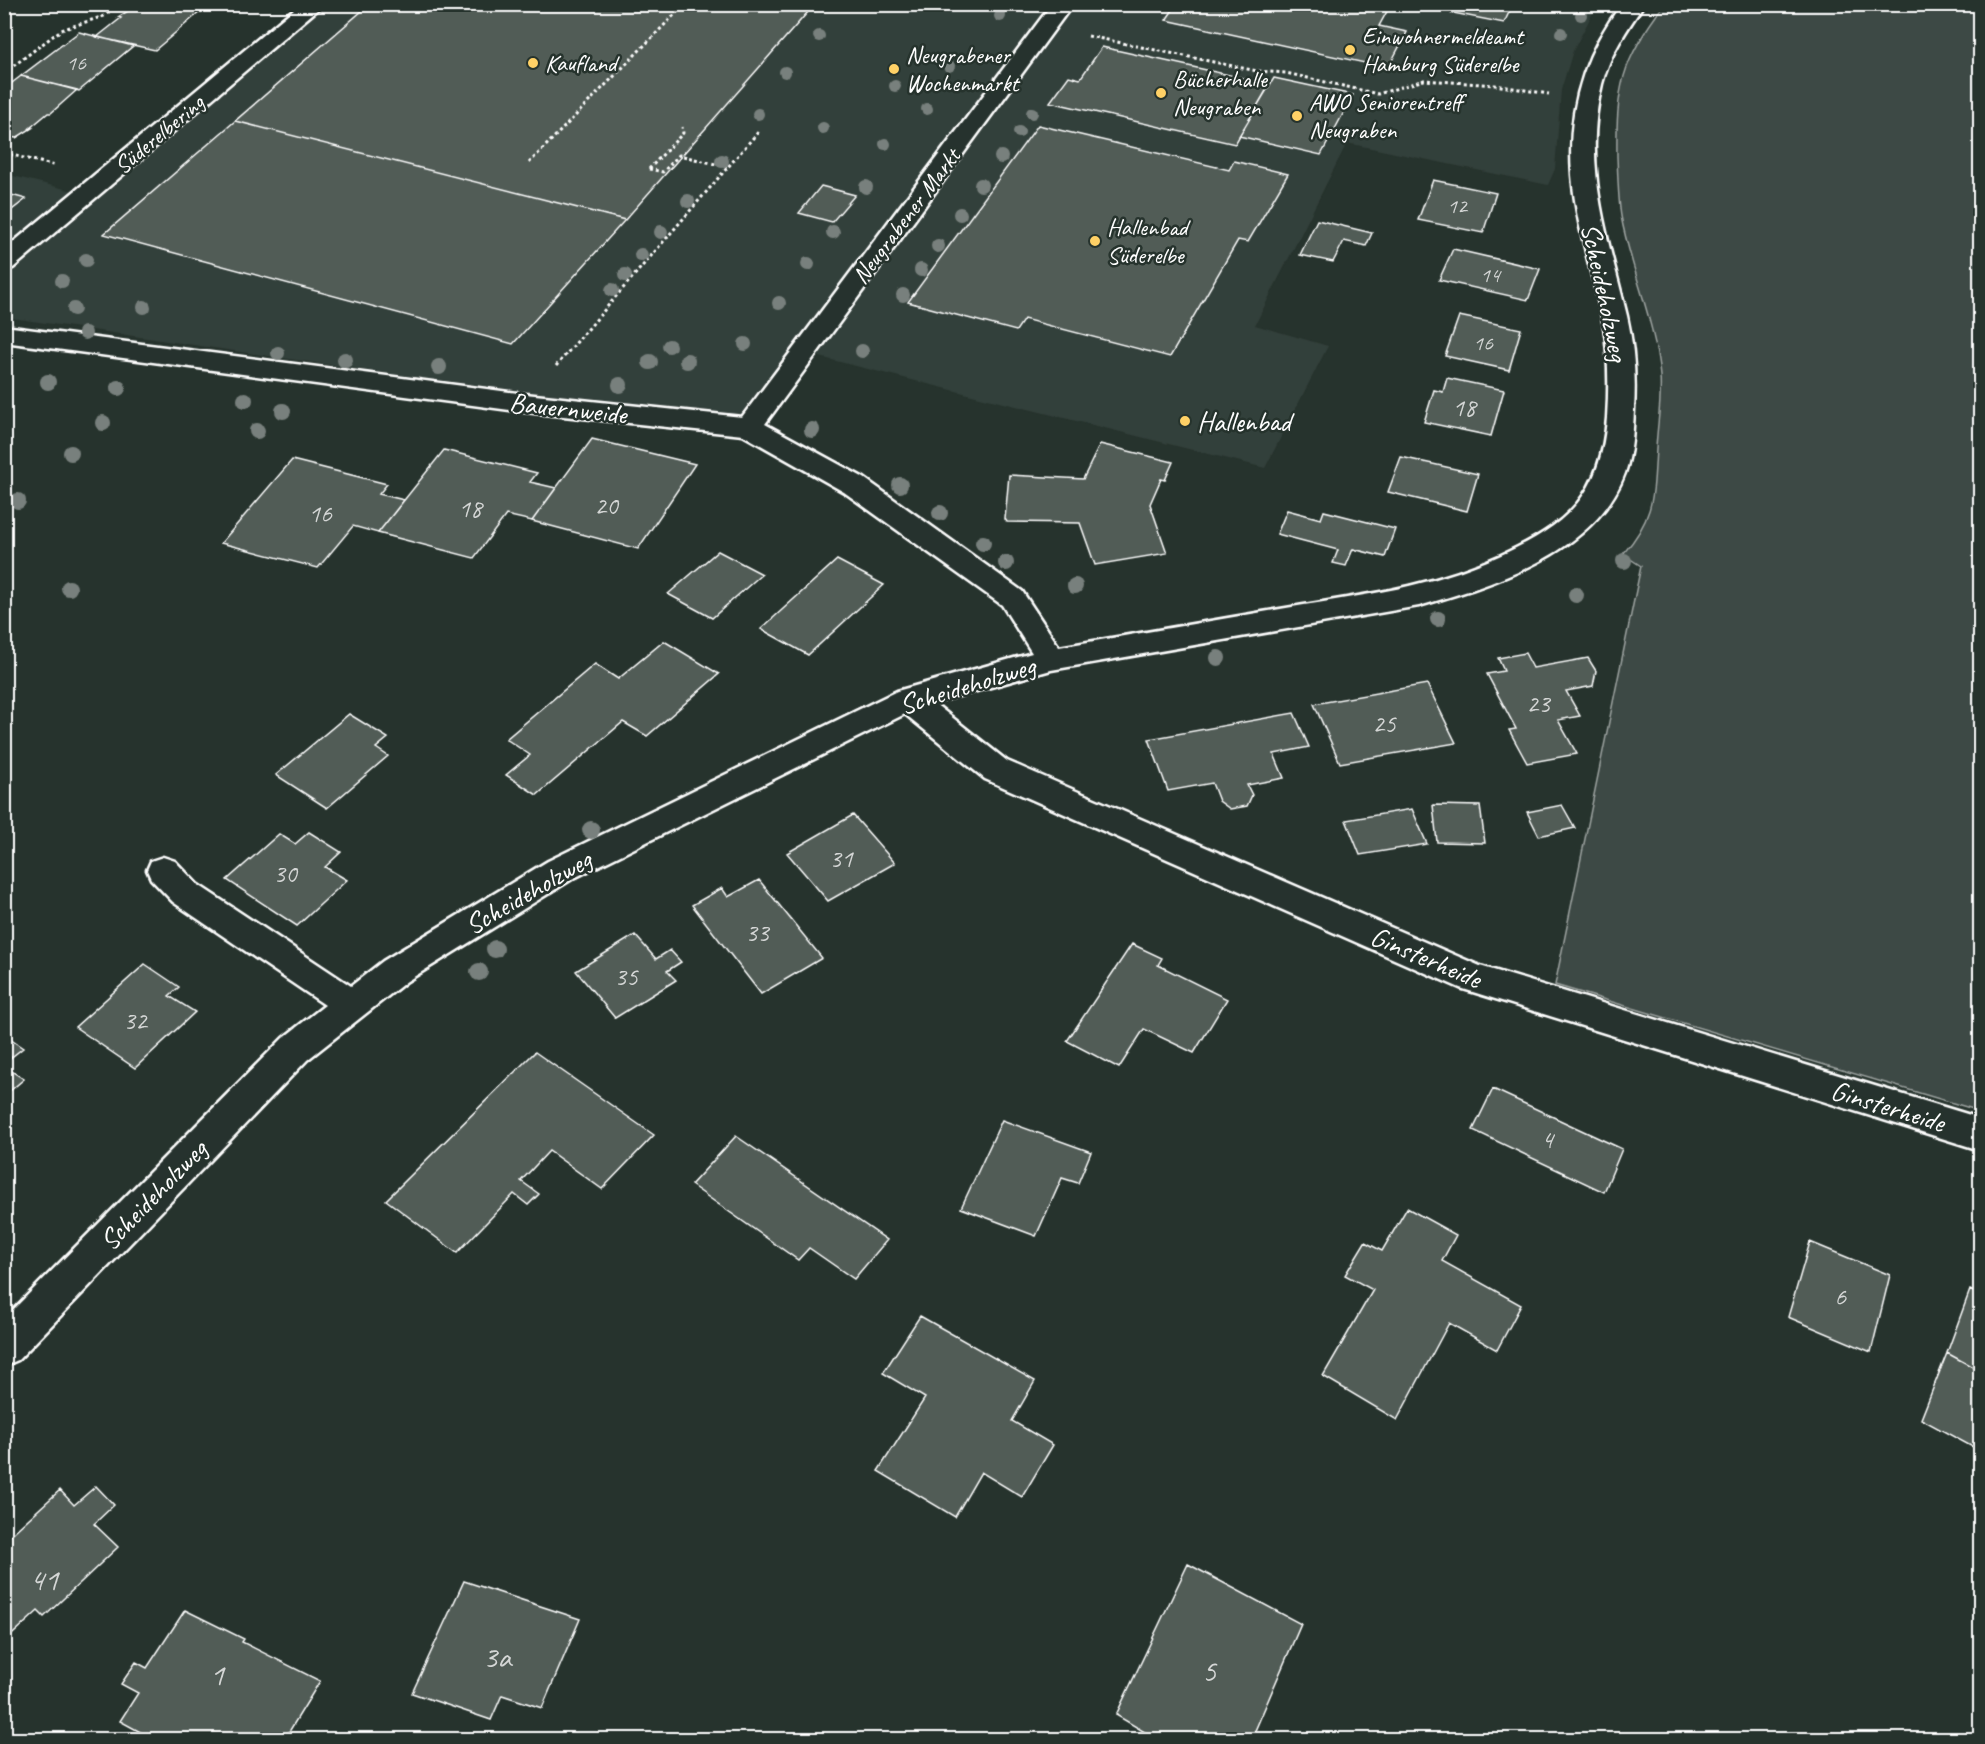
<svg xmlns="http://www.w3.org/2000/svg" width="1985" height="1744" font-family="Caveat,sans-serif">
<rect width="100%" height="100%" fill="#26332d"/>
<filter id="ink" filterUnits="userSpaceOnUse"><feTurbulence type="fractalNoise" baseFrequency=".0167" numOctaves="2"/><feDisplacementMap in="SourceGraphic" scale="12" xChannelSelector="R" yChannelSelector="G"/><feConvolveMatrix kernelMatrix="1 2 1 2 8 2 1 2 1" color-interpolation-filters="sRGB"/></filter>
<g filter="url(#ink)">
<!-- built -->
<path fill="#333f3a" d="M317 5H1597L1573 51 1561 90 1555 169 1548 185 1347 143 1255 325 1328 346 1265 468 804 353 749 427 5 317V174L89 195Z"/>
<!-- green -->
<path fill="#3e4944" stroke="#9ea4a2" stroke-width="1.5" d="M1664 5H1980V1111L1555 985 1641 566 1623 554C1655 517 1653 497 1656 449 1657 426 1662 400 1660 376 1655 321 1631 270 1621 216 1618 197 1618 177 1617 157 1616 88 1621 61 1664 5Z"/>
<!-- building -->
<path fill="#515c57" stroke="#fff" stroke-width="1.5" d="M139 4H198L207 6 155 50 97 37 121 18 118 17Z
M370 4H815L625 220 235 121Z
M1177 4H1273L1295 9 1298 4H1391L1379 26 1407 32 1388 68 1166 20Z
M1447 4H1513L1504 23 1443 11Z
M79 32 133 46 79 91 21 76Z
M1102 47 1270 84 1235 144 1050 102 1069 76 1080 79Z
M21 76 77 90 51 113H48L30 128H32L16 138 4 136V89Z
M1274 78 1353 95 1321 155 1239 136Z
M235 121 625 220 513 344 104 234Z
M1038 125 1229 170 1234 161 1288 174 1248 242 1238 240 1170 357 1024 319 1016 331 908 302Z
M1433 180 1496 193 1483 233 1418 220Z
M821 186 855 195 832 222 799 213Z
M4 193 26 199 4 216Z
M1317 220 1372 233 1366 246 1344 241 1333 262 1300 255Z
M1453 249 1540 269 1528 300 1439 280Z
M1459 316 1521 329 1509 370 1445 356Z
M1447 378 1504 390 1491 436 1424 422 1434 390 1443 392Z
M592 439 695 464 638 549 532 521Z
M1100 444 1173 462 1165 480 1161 479 1150 504 1167 553 1095 565 1080 523 1007 522 1005 519 1009 475 1083 479Z
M444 450 537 473 530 482 556 488 532 521 506 515 474 558 378 533Z
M1401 457 1478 474 1467 511 1388 492Z
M292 460 387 484 379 494 404 500 378 533 353 526 318 568 221 543Z
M1287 510 1321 519 1324 511 1395 529 1385 557 1353 549 1346 566 1333 563 1338 550 1277 534Z
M718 551 762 574 712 618 668 594Z
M837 560 884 585 808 655 761 629Z
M664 641 719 674 647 736 623 722 537 795 506 775 530 755 506 739 595 664 618 679Z
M1525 653 1533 668 1588 658 1596 671 1593 686 1566 691 1580 716 1558 720 1577 754 1527 763 1509 730 1516 729 1487 674 1504 671 1498 658Z
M1427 684 1456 743 1340 763 1314 704Z
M1294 713 1309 747 1274 754 1284 778 1247 785 1252 795 1247 806 1230 809 1219 801 1212 783 1168 791 1149 739Z
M349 714 388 738 376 748 388 756 327 808 276 775Z
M1433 805 1480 806 1485 843 1437 842Z
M1562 805 1575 828 1539 836 1527 812Z
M1412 809 1427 844 1360 855 1346 820Z
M853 815 895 863 828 901 787 853Z
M309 832 341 852 325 867 347 880 297 926 227 880 279 834 295 844Z
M759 880 822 958 761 994 692 905 722 888 728 897Z
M635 935 656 959 670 950 681 962 667 971 676 980 615 1018 576 971Z
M1132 944 1162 958 1158 965 1227 999 1194 1053 1144 1029 1119 1068 1067 1041Z
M145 964 179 987 169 996 195 1012 135 1068 75 1027Z
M4 1035 23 1048 4 1063Z
M535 1052 654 1135 602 1189 549 1151 521 1181 539 1194 528 1205 514 1194 457 1253 386 1200Z
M4 1066 24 1079 4 1096Z
M1493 1089 1622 1149 1604 1192 1473 1130Z
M1002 1120 1091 1152 1078 1183 1062 1178 1036 1236 961 1208Z
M736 1136 887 1240 854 1279 809 1248 798 1260 691 1185Z
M1407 1208 1456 1235 1442 1261 1521 1305 1497 1350 1449 1323 1397 1420 1323 1376 1373 1290 1345 1275 1365 1242 1382 1251Z
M1810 1242 1890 1275 1871 1352 1788 1317Z
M1970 1290 1980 1295V1371L1947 1353Z
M920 1316 1035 1381 1012 1421 1053 1445 1022 1497 981 1472 955 1517 878 1471 925 1398 883 1373Z
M1947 1353 1980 1371V1451L1921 1419Z
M96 1486 114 1505 94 1524 118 1547 44 1617 38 1611 4 1642V1541L60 1490 74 1505Z
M1188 1564 1301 1624 1251 1740H1158L1116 1715Z
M464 1581 580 1619 542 1708 502 1695 491 1720 412 1693Z
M185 1610 244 1639 242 1642 320 1681 284 1740H223L214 1735 212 1740H155L120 1721 138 1693 121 1684 136 1662 147 1668Z"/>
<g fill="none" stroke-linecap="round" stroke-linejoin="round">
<defs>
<path id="minor" d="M300 4H324L13 268 4 270V250Z
M1052 4H1073L765 424 864 478 1022 591 1059 647C1136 634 1214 620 1292 607 1365 595 1431 587 1499 556 1568 525 1601 495 1607 418 1609 387 1609 357 1604 327 1594 276 1576 227 1572 175 1567 112 1583 54 1622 4H1644C1627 30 1610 53 1602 84 1582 167 1608 237 1627 316 1634 347 1636 378 1634 410 1633 431 1632 453 1625 473 1595 554 1494 584 1419 606L1051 670 934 703 1007 761 1480 966 1980 1118V1150L1460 988 985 779 905 714 572 879 407 981 307 1060 18 1360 4 1366V1319L283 1038 325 1005 173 902 151 879 147 870 151 861 163 857 175 861 197 884 351 986 383 961 548 861 897 691 1032 653 1002 605 844 492 743 435 525 412 4 342V326L525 394 742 417Z"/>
</defs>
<!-- minor casing -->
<use href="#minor" stroke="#fff" stroke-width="5"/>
<!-- path -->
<path stroke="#fff" stroke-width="3" stroke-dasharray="3 3" stroke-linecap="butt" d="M1088 36 1257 71 1286 73 1378 94 1424 80 1495 85 1549 94
M4 73 61 30 104 16 119 4
M4 153 56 166
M529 163 685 4
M649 169 663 172 679 155 727 167
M649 169 683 133 682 127
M556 366 759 131"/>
<!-- minor -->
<use href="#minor" fill="#26332d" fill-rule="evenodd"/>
</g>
<!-- trees -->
<g fill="#78807d">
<circle cx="1581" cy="15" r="6"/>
<circle cx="1000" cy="16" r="6"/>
<circle cx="1561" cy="33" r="6"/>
<circle cx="819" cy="36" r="6"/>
<circle cx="949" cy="66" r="6"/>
<circle cx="785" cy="72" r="6"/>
<circle cx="895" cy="86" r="6"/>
<circle cx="927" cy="109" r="6"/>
<circle cx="1032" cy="113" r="6"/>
<circle cx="758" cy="114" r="6"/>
<circle cx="823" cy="128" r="6"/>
<circle cx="1019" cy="132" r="6"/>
<circle cx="885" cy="144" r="6"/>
<circle cx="1001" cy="157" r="7"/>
<circle cx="722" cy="161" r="7"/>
<circle cx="981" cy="185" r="7"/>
<circle cx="866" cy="187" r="7"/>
<circle cx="688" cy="201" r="7"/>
<circle cx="960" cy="214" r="7"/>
<circle cx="661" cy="232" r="7"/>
<circle cx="833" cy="232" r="7"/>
<circle cx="938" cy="246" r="7"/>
<circle cx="641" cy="255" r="7"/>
<circle cx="86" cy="260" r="7"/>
<circle cx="808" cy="264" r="7"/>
<circle cx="921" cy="270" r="7"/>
<circle cx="625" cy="275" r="7"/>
<circle cx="62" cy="281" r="7"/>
<circle cx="612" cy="290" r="7"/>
<circle cx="903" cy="295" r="7"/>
<circle cx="779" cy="303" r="7"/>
<circle cx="144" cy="307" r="7"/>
<circle cx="74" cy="309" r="7"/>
<circle cx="85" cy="333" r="7"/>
<circle cx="745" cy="344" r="7"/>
<circle cx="669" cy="346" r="7"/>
<circle cx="862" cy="351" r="7"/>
<circle cx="278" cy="353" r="7"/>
<circle cx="345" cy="360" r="8"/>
<circle cx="687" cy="361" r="8"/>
<circle cx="650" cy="362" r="8"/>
<circle cx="439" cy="367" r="8"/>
<circle cx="48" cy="382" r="8"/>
<circle cx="620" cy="385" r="8"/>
<circle cx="118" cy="388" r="8"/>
<circle cx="245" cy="400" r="8"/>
<circle cx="283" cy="411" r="8"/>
<circle cx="103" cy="423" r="8"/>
<circle cx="812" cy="430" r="8"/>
<circle cx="257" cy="431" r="8"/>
<circle cx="71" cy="453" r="8"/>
<circle cx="900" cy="485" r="8"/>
<circle cx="18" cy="501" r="8"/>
<circle cx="940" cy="513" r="8"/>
<circle cx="983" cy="543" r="8"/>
<circle cx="1624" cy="561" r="8"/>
<circle cx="1006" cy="563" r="8"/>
<circle cx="1075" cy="586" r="8"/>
<circle cx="69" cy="588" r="8"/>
<circle cx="1576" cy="595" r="8"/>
<circle cx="1438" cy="619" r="8"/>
<circle cx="1218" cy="658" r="8"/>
<circle cx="591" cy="830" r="9"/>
<circle cx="495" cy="949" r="9"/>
<circle cx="479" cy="972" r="9"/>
</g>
</g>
<!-- markers -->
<g fill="#ffd166" stroke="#26332d" stroke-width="2">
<circle cx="1350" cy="50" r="6"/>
<circle cx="533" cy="63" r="6"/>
<circle cx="894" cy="69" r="6"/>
<circle cx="1161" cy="93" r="6"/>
<circle cx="1297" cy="116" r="6"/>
<circle cx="1095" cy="241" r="6"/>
<circle cx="1185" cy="421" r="6"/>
</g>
<g text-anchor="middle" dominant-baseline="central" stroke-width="5" stroke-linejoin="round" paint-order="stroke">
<!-- far-number labels -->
<g font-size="22" fill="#d4d6d5">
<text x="76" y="63">16</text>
<text x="1457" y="206">12</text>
<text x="1490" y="275">14</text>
<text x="1483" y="343">16</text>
</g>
<!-- far-poi labels -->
<g font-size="24" fill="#fff" stroke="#26332d" text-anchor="start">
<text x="1362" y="36">Einwohnermeldeamt<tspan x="1362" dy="28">Hamburg Süderelbe</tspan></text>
<text x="906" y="55">Neugrabener<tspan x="906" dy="28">Wochenmarkt</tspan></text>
<text x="545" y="63">Kaufland</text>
<text x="1173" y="79">Bücherhalle<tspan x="1173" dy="28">Neugraben</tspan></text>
<text x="1309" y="102">AWO Seniorentreff<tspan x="1309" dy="28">Neugraben</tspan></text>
<text x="1107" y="227">Hallenbad<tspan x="1107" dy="28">Süderelbe</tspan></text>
</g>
<!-- far-street labels -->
<g font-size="24" fill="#fff" stroke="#26332d">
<text transform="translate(159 134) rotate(-40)">Süderelbering</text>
<text transform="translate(906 216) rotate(-53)">Neugrabener Markt</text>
</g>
<!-- number labels -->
<g font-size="26" fill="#d4d6d5">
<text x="1464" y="407">18</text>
<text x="606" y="505">20</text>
<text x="470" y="508">18</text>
<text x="320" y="513">16</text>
<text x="1538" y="703">23</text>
<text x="1384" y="723">25</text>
<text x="841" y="858">31</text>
<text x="285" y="873">30</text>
<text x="757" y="932">33</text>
<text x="626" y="976">35</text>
<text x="135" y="1020">32</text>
<text x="1547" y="1139">4</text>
<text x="1840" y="1296">6</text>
</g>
<!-- street labels -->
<g font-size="28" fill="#fff" stroke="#26332d">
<text transform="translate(1605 292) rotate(78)">Scheideholzweg</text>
<text transform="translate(568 408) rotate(6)">Bauernweide</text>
<text transform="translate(967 685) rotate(-17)">Scheideholzweg</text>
<text transform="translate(528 892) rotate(-30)">Scheideholzweg</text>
<text transform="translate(1426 957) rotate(23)">Ginsterheide</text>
<text transform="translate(1888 1106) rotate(17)">Ginsterheide</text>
<text transform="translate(153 1195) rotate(-46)">Scheideholzweg</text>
</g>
<!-- poi labels -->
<g font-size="28" fill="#fff" stroke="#26332d" text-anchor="start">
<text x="1197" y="421">Hallenbad</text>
</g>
<!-- near-number labels -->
<g font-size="32" fill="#d4d6d5">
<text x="44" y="1579">41</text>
<text x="497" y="1656">3a</text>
<text x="1209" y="1670">5</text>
<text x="217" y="1674">1</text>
</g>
</g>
<!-- margin -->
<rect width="1985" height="1744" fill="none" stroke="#26332d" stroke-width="24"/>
<rect x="12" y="12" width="1961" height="1720" fill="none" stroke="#fff" stroke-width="2" filter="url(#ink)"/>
</svg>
